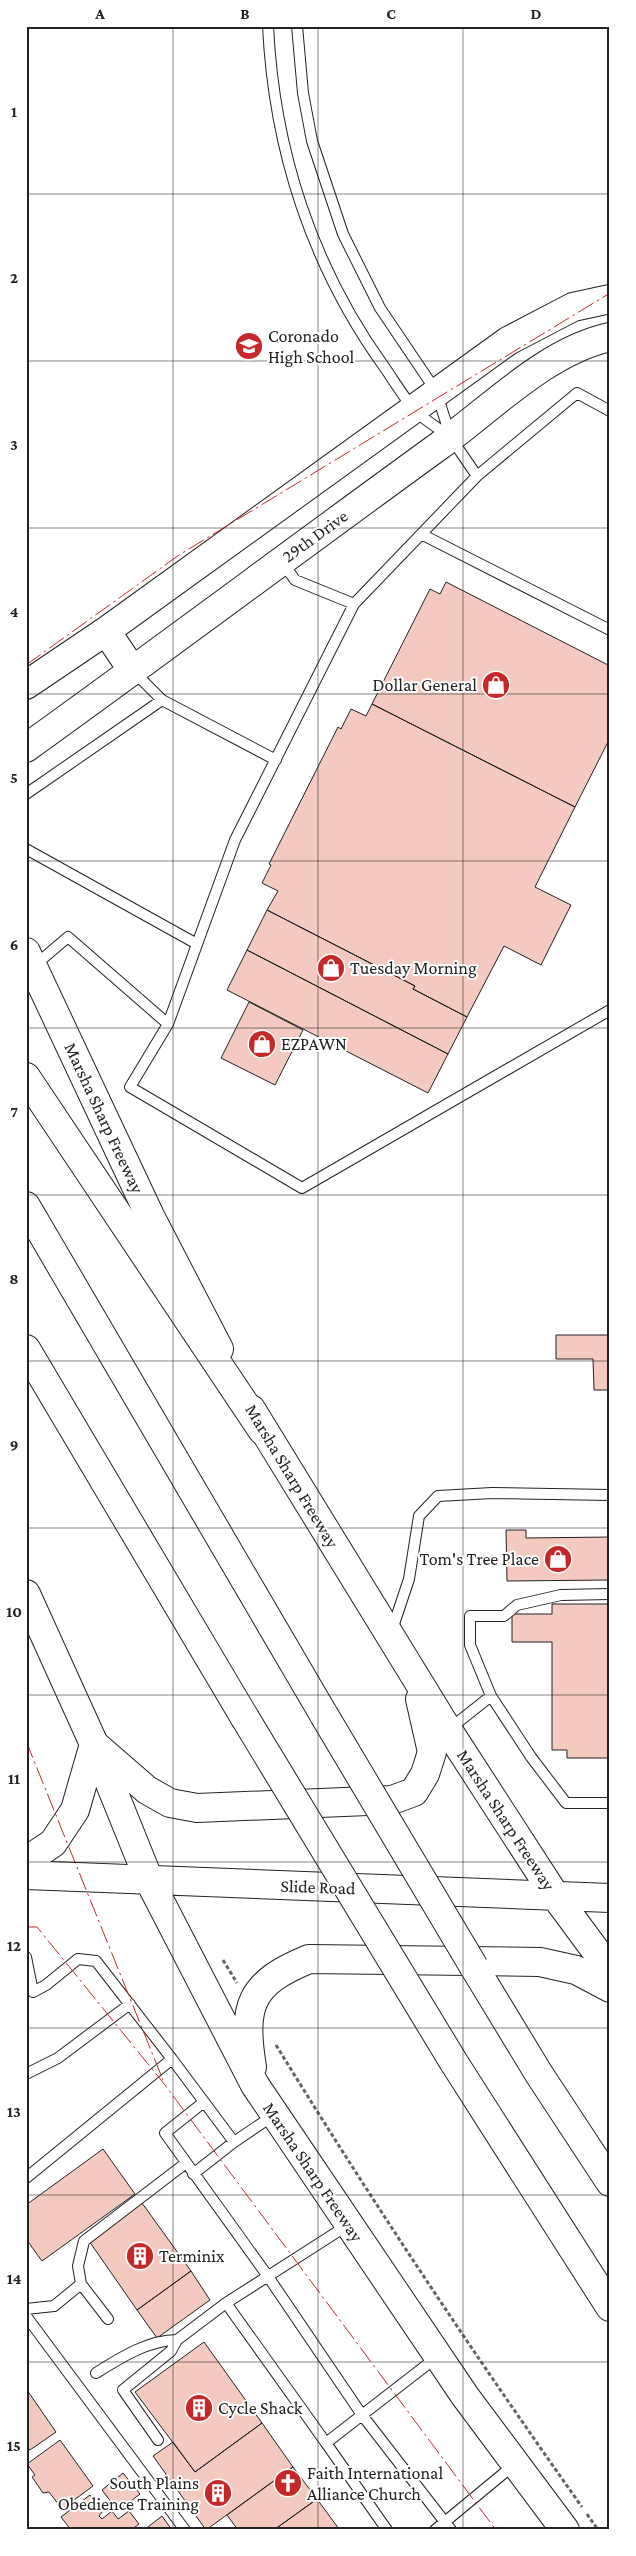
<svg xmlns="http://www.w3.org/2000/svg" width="636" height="2556" font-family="'Crimson Pro',serif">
<rect width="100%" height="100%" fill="#fff"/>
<!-- building -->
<path fill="#f3c9c0" stroke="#222" d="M446 582 610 666V738L575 807 372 704 430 589 440 594Z
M372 704 575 807 535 887 571 905 541 965 504 946 467 1017 413 989 415 986 267 910 278 891 262 883 271 865 269 864 338 727 341 729 351 709 366 716Z
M267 910 415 986 413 989 467 1017 448 1054 247 950Z
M247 950 448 1054 428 1093 227 990Z
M249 1002 303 1030 275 1085 221 1058Z
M556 1335H610V1390H594L593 1359H556Z
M506 1530H526V1538L610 1537V1580L507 1581Z
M552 1604H610V1758H567V1750H552V1642H512V1614H552Z
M103 2149 135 2194 42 2261 26 2239V2205Z
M142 2203 191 2271 137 2310 89 2241Z
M191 2271 210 2300 157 2338 137 2310Z
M204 2342 262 2423 195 2472 135 2392Z
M27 2390 56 2432 30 2450 26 2445Z
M262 2423 293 2467 206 2530 153 2456 173 2442 195 2472Z
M60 2440 93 2486 62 2509 49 2492 43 2493 32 2477 35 2475 27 2464Z
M293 2467 317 2499 274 2530H238L227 2515Z
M123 2473 140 2494 118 2511 102 2490Z
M90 2495 102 2512 99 2516 102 2519 112 2511 118 2519 129 2511 139 2524 131 2530H71L61 2517Z
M317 2499 339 2529 276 2530 275 2529Z
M162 2516 172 2530H144Z"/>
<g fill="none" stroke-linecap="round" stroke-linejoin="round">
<defs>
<path id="lane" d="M268 26C274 150 312 267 385 368 394 381 403 396 413 408 422 419 437 427 449 436
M297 26 303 93 312 141 343 234 380 308 436 391 451 438 477 476
M421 534 610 630
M354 604 477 476 577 393 610 411
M162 700 276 760
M26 794 162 700 133 671
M26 849 197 944
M34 966 68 937 168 1024 130 1087 302 1188 610 1010
M168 1024 235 840 354 604 295 580 282 562
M392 1630 409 1579 419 1516 438 1496 492 1493 610 1495
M491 1696 470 1645V1616H504L517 1605 561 1595 610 1594
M448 1730 491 1696 531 1757 566 1803H610
M26 1957 33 1992 46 1985 78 1959 96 1961 172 2059 26 2178
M172 2059 234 2142 274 2115
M26 2074 58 2058 130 2004
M204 2102 165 2133 267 2275 362 2415 437 2357
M193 2174 234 2142
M226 2303 348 2225
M26 2309 54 2306 81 2284
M26 2316 185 2530
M108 2319 81 2284 78 2266 84 2241 186 2163
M96 2373C120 2358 148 2340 177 2340
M158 2440 123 2390 171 2351 177 2340 226 2303 326 2443 362 2415 451 2530
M326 2443 387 2530
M435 2530 515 2464"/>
<path id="secondary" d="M106 631 133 671
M26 685 106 631 508 341 573 307 610 299
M26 748C165 648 301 546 439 446 492 408 546 351 610 337
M26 952 150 1216 219 1349
M251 1409 448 1730 556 1897 610 1970
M26 1594 94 1744 149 1880 255 2085 465 2396 565 2530
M26 1861 53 1843 75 1810 94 1744 147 1790 170 1803 197 1808 392 1800 414 1792 425 1774 432 1752 420 1699
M26 1875 610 1898
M252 2067C242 2005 250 1983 309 1959L540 1962 576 1970 610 1988"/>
<path id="highway" d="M26 1077 262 1430
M26 1206 324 1715
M26 1349 245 1718
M474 1967 539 2074 610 2182
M453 2061 610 2307"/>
</defs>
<!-- lane casing -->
<use href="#lane" stroke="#222" stroke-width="12"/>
<!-- secondary casing -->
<use href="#secondary" stroke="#222" stroke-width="30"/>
<!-- highway casing -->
<use href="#highway" stroke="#222" stroke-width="30"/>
<!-- path -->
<path stroke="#646464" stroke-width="3" stroke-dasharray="4 2.5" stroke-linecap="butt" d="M223 1960 237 1983
M276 2045C373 2203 475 2356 582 2507
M587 2514 598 2530"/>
<!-- lane -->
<use href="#lane" stroke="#fff" stroke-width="10"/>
<!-- secondary -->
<use href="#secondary" stroke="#fff" stroke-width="28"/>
<!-- highway -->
<use href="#highway" stroke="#fff" stroke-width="28"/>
<defs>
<path id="highway-bridge" d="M324 1715 474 1967
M245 1718 453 2061"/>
</defs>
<!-- highway-bridge casing -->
<use href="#highway-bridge" stroke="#222" stroke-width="30" stroke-linecap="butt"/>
<!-- highway-bridge -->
<use href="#highway-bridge" stroke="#fff" stroke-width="28"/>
<!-- power -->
<path stroke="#c62828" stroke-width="1" stroke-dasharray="18 4 2.5 4" stroke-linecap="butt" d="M26 665 179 555 610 293
M26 1741 163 2080
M26 1927H37L165 2085 496 2530"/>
</g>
<!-- grid -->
<path fill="none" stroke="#222" stroke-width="1" stroke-opacity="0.55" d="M173 26V2530M318 26V2530M463 26V2530M26 194H610M26 361H610M26 528H610M26 694H610M26 861H610M26 1028H610M26 1195H610M26 1361H610M26 1528H610M26 1695H610M26 1862H610M26 2028H610M26 2195H610M26 2362H610"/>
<!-- icons -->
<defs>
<symbol id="school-disc" viewBox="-11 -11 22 22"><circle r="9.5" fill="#c62828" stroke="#fff"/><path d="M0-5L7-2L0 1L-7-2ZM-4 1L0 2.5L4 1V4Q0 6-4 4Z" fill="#fff"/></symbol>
<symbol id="shop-disc" viewBox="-11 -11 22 22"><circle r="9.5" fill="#c62828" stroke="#fff"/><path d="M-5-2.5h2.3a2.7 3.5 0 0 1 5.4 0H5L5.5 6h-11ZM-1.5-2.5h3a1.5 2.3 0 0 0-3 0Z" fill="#fff"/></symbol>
<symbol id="building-disc" viewBox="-11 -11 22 22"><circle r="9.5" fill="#c62828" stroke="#fff"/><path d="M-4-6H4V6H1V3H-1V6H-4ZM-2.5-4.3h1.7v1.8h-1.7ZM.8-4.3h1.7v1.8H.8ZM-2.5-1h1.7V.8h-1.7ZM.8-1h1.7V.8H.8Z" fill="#fff"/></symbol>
<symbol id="church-disc" viewBox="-11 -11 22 22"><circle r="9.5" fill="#c62828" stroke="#fff"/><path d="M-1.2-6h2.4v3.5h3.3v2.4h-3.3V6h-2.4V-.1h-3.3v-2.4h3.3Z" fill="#fff"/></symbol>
</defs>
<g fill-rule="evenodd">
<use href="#school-disc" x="233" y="330" width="32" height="32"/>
<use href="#shop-disc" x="480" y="669" width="32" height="32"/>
<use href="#shop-disc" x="315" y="952" width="32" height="32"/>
<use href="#shop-disc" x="246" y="1028" width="32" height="32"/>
<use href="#shop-disc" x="542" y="1543" width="32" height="32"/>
<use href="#building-disc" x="124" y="2240" width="32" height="32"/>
<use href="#building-disc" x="183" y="2392" width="32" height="32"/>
<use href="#church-disc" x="272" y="2467" width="32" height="32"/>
<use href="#building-disc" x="202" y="2477" width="32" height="32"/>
</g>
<g text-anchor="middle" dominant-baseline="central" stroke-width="4" stroke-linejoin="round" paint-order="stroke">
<!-- poi labels -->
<g font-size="18" fill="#222" stroke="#fff" text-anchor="start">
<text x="268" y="336">Coronado<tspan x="268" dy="21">High School</tspan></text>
<text x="477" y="685" text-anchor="end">Dollar General</text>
<text x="350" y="968">Tuesday Morning</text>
<text x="281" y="1044">EZPAWN</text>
<text x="539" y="1559" text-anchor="end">Tom's Tree Place</text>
<text x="159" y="2256">Terminix</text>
<text x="218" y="2408">Cycle Shack</text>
<text x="307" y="2473">Faith International<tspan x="307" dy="21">Alliance Church</tspan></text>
<text x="199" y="2483" text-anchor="end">South Plains<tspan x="199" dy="21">Obedience Training</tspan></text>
</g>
<!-- street labels -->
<g font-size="18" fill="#222" stroke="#fff">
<text transform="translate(315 536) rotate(-36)">29th Drive</text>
<text transform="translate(104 1118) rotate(65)">Marsha Sharp Freeway</text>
<text transform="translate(292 1476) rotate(59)">Marsha Sharp Freeway</text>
<text transform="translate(506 1820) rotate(57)">Marsha Sharp Freeway</text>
<text transform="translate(318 1887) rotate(2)">Slide Road</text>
<text transform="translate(313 2172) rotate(56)">Marsha Sharp Freeway</text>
</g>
</g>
<!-- border -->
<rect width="636" height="2556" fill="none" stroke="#ffffff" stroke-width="55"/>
<rect x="28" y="28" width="580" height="2500" fill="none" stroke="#222" stroke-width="2"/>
<g font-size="16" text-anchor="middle" font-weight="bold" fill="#222">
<text x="100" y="19">A</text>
<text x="245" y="19">B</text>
<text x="391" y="19">C</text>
<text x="536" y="19">D</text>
<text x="14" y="117">1</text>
<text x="14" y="283">2</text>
<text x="14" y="450">3</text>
<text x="14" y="617">4</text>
<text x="14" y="783">5</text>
<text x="14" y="950">6</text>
<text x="14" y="1117">7</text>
<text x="14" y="1284">8</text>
<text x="14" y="1450">9</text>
<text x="14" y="1617">10</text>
<text x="14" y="1784">11</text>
<text x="14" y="1951">12</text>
<text x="14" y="2117">13</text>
<text x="14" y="2284">14</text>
<text x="14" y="2451">15</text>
</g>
</svg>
